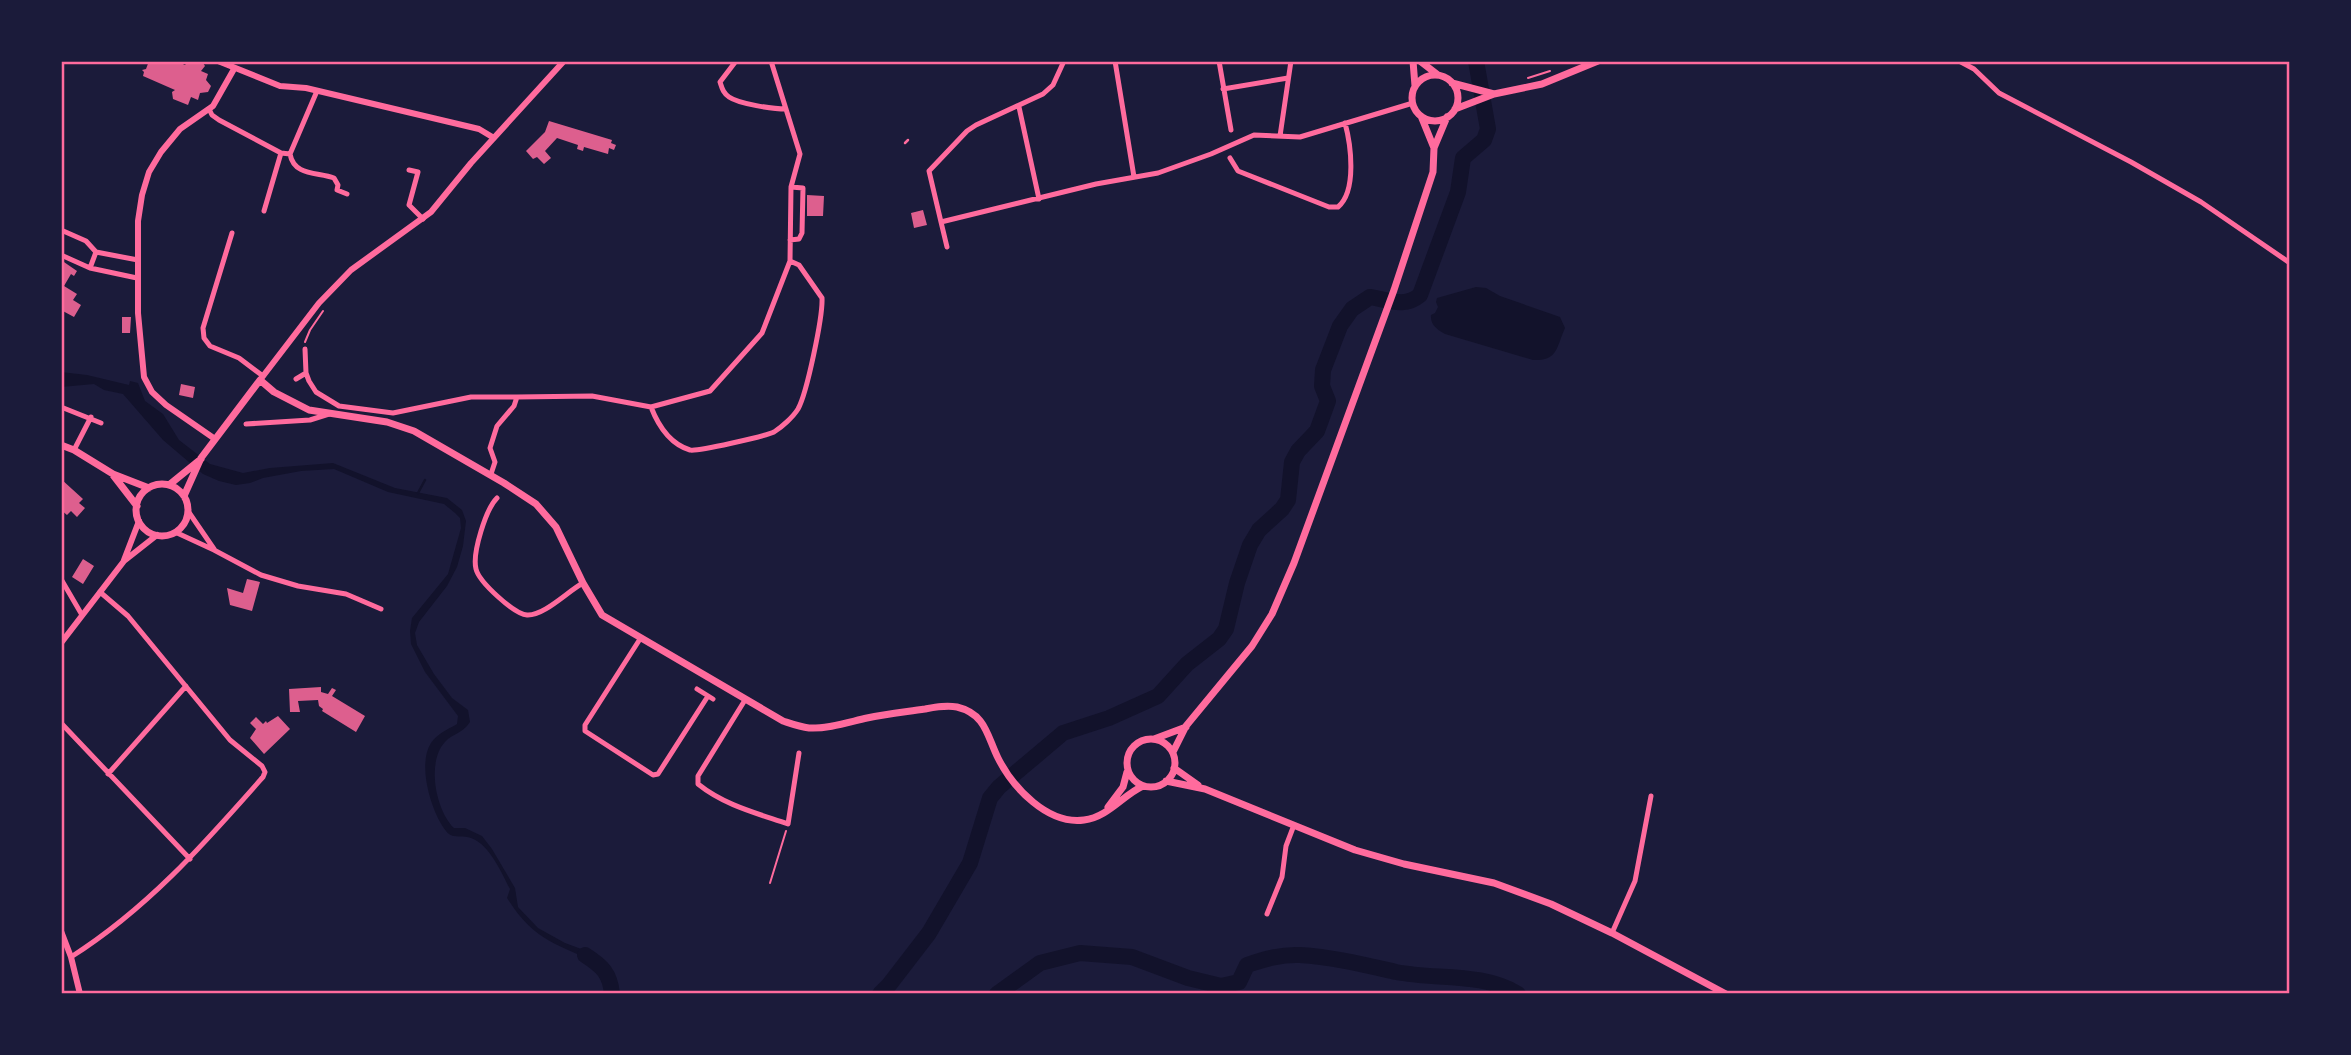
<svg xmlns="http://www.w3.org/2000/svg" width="2351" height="1055" font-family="'Space Grotesk',sans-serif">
<rect width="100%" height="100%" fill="#1b1b3a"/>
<!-- water -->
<path fill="#12122b" d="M1476 287 1486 288 1500 296 1560 317 1565 328C1556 348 1558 361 1533 360L1445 334C1438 330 1430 325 1431 315L1435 313 1438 307 1436 302 1437 298Z
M61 372 87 375 129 385 130 381 138 383 145 401 163 414 179 440 210 464 243 473 270 468 333 463 395 488 447 498 462 510 466 521 463 546 457 567 447 586 419 622 415 633 417 645 434 674 452 698 468 710 470 722C462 734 453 733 445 742 426 762 436 811 454 828H465L482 836 492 849 515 888 518 907 538 928 565 943 584 950 603 964 601 966C557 942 536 944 507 898L510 889C501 872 490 845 471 838 462 834 452 840 446 831 431 812 417 764 431 743 438 733 447 730 457 724L458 716 425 672 411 644 410 631 412 618 448 574 461 528 460 518 455 513 444 504 388 492 334 469 301 471 263 478 250 483 236 485 219 481 203 474 163 440 123 394 104 390 94 384 61 387Z"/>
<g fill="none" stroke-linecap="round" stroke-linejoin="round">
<!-- stream -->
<path stroke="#12122b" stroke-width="2.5" d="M418 493 425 480"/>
<!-- river -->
<path stroke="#12122b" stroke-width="16" d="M585 955C602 966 610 973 612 994
M880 994 889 985 929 933 970 863 990 798 999 787 1063 733 1109 718 1158 696 1187 664 1219 639 1226 629 1237 583 1250 545 1259 530 1282 509 1288 500 1292 462 1298 451 1317 431 1328 401 1322 386 1323 370 1340 326 1352 309 1370 297C1389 300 1405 308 1420 295L1458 192 1463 158 1484 140 1488 129 1476 61
M997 994 1040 963 1080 953 1132 957 1188 978 1221 986 1239 982 1247 965C1265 959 1282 954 1300 955 1333 957 1365 965 1396 972 1436 980 1482 972 1518 994"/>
</g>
<!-- building -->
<path fill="#dd5f8e" d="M149 61H176L185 65 188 61 203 63 205 66 201 71 208 74 206 80 211 86 208 92 200 93 198 100 191 97 188 105 173 99 172 92 175 90 143 76 144 72 142 70 146 69Z
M549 121 612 140 611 143 616 145 614 150 609 148 608 154 584 147 583 151 577 149 578 145 557 138 545 151 551 158 544 164 537 157 533 159 526 151 545 132Z
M807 195 824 196 823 216H807Z
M923 210 927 225 914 228 911 213Z
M61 260 77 271 74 276 71 274 64 286 77 294 73 300 81 305 74 317 61 310Z
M122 317H131L130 333H122Z
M181 384 195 387 193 398 179 395Z
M61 479 83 499 79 503 85 508 77 517 71 511 67 515 61 510Z
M83 559 94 566 83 584 72 577Z
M247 579 260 582 252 611 230 605 227 588 243 593Z
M321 687V692L328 694 332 688 336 690 332 696 365 716 356 732 322 711 323 709 319 706 318 700 298 701 300 712H290L289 689Z
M278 716 290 729 264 754 250 738 256 729 250 723 256 717 263 724 266 721 267 723Z"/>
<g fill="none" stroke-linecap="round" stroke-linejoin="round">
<!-- path -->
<path stroke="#ff6b9d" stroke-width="2" d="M1528 78 1550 71
M305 342 310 330 323 311
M770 883 786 831"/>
<!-- service -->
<path stroke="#ff6b9d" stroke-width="2.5" d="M905 143 908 140"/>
<!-- minor -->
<path stroke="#ff6b9d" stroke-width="5" d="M736 61 720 82C722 88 723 93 729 97 739 104 773 109 786 109
M771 61 800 154 791 187 790 261 799 265 822 298C823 316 807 393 798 409 793 417 782 427 774 432 766 436 696 452 690 450 670 444 658 425 651 407L710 391 762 333 790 261
M1064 61 1053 85 1043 94 976 125 967 131 929 171 941 222 1096 184 1158 173 1211 154 1254 135 1300 137 1413 103
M1115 61 1134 177
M1219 61 1231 130
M1959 61 1974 69 1999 93 2131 162 2201 202 2290 263
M1223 89 1288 78
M1019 107 1039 199
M209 109 212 115 219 120 281 153 290 154 317 91
M1280 136 1291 61
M290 154C294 176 317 172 334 178L338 185 337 190 347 194
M1230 158 1238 171 1329 207H1338C1357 191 1351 145 1345 123
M409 170 418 172 409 205 423 219
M264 211 281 153
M941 222 947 247
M61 230 86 241 96 252
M232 233 203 328 204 338 210 346 239 358 263 376
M790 240 799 239 802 233 803 188 791 187
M61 255 90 268
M137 278 90 268 96 252 138 260
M305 349 306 373 309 381 316 392 339 406 393 413 471 397H517
M296 379 306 373
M61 407 101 423
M246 424 310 420 329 414
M74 450 91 417
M491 474 495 462 490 448 497 426 514 406 517 397 592 396 651 407
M497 498C486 509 472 553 476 569 479 582 514 614 527 615 544 616 568 591 583 583
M188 511 214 549
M175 532 214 550 261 575 298 586 346 594 381 609
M61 579 82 615
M640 639 585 725V731L653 775 658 774 708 696
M697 689 713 699
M745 700 698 776V784C724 805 756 813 788 824L799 753
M61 723 190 859
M108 774 186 686
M1267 914 1282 877 1286 846 1294 825
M1612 933 1635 881 1651 796
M71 957C148 908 203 845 263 777L265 772 262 766 230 740 128 616 100 592"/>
<!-- tertiary -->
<path stroke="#ff6b9d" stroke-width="6" d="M218 61 280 86 306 88 479 129 494 138
M260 380 319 303 351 270 431 212 471 163 564 61
M215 439 166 405 152 392 144 377 138 313V221L142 195 149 172 161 152 180 129 213 106 234 69
M124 560 139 521
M61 643 124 561 157 535
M61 931 71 957 80 994"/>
<!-- secondary -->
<path stroke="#ff6b9d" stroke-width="7" d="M1413 61 1415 86
M1420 61 1438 75
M1412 98a23 23 0 1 1 46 0a23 23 0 1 1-46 0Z
M1452 83 1494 94
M1455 109 1494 94 1542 84 1598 61
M1421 116 1434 148
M61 445 74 450 113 474 149 488
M113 475 137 506
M136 510a26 26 0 1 1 52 0a26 26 0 1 1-52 0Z
M169 485 201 459
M184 496 201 458 260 380 274 392 309 410 387 422 414 431 504 483 536 504 556 527 583 583 602 615 783 721C792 724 800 727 809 728 828 729 849 722 867 718 886 714 905 712 925 709 936 707 946 705 957 707 986 714 987 736 998 758 1013 788 1048 825 1084 820 1108 817 1123 795 1143 786
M1154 739 1186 727
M1127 763a24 24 0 1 1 48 0a24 24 0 1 1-48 0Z
M1173 752 1186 726 1252 646 1272 614 1294 563 1394 290 1433 172 1434 148 1447 117
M1174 768 1198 785
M1166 781 1205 789 1355 850 1404 864 1494 883 1551 904 1612 933 1726 994
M1108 807 1123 787 1127 772"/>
</g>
<!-- border -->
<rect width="2351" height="1055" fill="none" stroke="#1b1b3a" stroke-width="126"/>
<rect x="63" y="63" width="2225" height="929" fill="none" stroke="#ff6b9d" stroke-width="2.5"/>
</svg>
